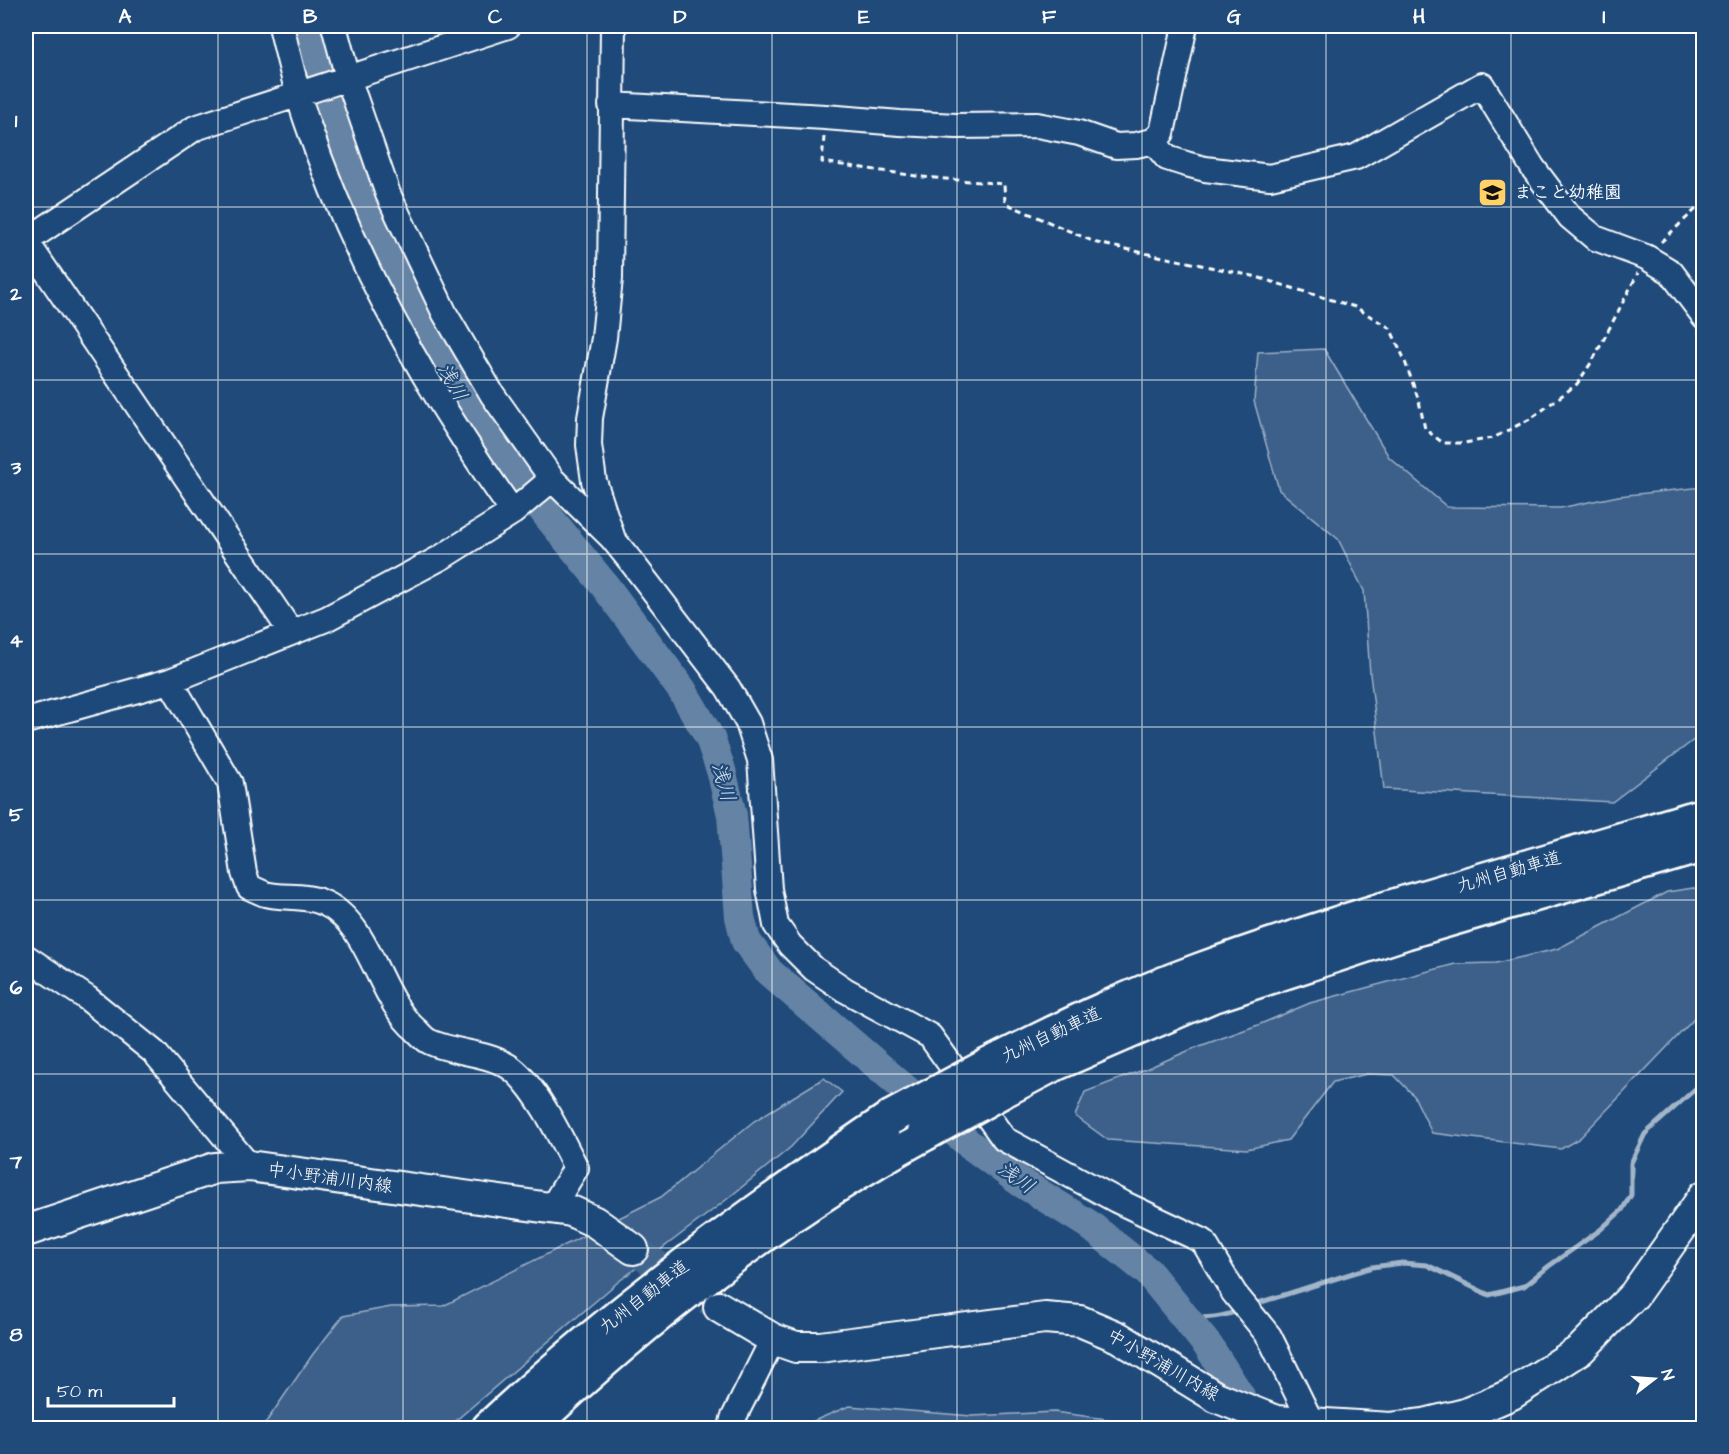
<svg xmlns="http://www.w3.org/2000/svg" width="1729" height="1454" font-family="'Architects Daughter','Klee One',sans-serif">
<rect width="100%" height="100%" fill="#1f4a7a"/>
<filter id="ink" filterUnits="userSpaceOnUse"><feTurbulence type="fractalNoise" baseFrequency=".0167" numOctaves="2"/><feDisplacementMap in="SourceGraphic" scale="12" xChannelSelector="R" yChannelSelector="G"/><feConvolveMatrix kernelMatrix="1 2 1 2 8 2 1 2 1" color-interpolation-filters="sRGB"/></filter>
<g filter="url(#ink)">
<!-- green -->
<path fill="#3c618b" stroke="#9eb0c5" stroke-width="1.5" d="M1324 349 1389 457 1447 507 1560 508 1618 496 1703 487V733L1612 802 1384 789 1370 674 1364 591 1338 539 1279 490 1254 401 1258 352Z
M1693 888 1703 889V1000L1693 1020 1580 1138 1561 1149 1432 1133 1414 1096 1394 1075 1367 1074 1333 1082 1288 1140 1247 1149 1108 1140 1075 1116 1085 1092 1148 1068 1197 1047 1258 1025 1310 1003 1455 964 1496 963 1557 949 1667 892Z
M824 1078 842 1092 791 1147 726 1200 618 1282 447 1428H262L313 1354 343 1316 391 1307 443 1306 661 1197 754 1121Z
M849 1406 972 1416 1054 1412 1129 1422 1142 1428H797Z"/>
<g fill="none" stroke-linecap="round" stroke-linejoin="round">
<!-- stream -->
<path stroke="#a3b5c8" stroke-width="5" d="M1252 1305 1372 1267 1402 1263 1427 1265 1489 1295 1524 1286 1549 1266 1600 1230 1622 1210 1631 1195V1163L1645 1134 1704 1081
M1187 1317C1207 1319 1222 1317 1241 1310"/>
<!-- river -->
<path stroke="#6583a4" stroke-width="30" d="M304 26 314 63 360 195 404 292 466 407 547 515 605 586 682 690 710 738 721 770 732 815 740 917 746 941 769 972 969 1144 1019 1181 1088 1224 1148 1272 1209 1347 1240 1396 1251 1428"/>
<!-- major-tunnel -->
<path stroke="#41658e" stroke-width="30" stroke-dasharray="30 15" stroke-linecap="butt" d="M633 1249 719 1307"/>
<defs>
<path id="minor" d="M281 26C289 58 296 91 307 122 354 262 428 392 513 512
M334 26 348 78 388 194 445 314 492 394 552 479 612 538 633 564 728 688 748 723 760 760 769 889 776 925 790 945 814 969 845 990 930 1036 1004 1139 1116 1200 1203 1241 1234 1293 1269 1336 1314 1428
M611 105 825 117 900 123 956 126 1037 125 1079 133 1116 146 1136 145 1153 141 1162 133 1185 26
M1153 141 1167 158 1186 164 1205 169 1270 177 1356 157 1482 85 1533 168 1570 217 1595 238 1646 257 1671 272 1704 316
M26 241 195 128 508 26
M26 241 291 632
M612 536 594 481 589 445 590 418 604 338 610 278 613 26
M170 681 230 783 244 873 249 887C254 889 260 892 265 894 284 899 305 894 324 903 371 924 378 999 416 1030 420 1034 425 1040 430 1042 454 1053 485 1052 508 1066 535 1083 562 1140 576 1168L551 1209
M26 721 170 681 326 619 442 557 513 512 552 479
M26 957 87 998 155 1053 249 1166
M731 1428 733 1419 773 1339"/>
<path id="major" d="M26 1231 215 1168 249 1166 571 1211 595 1222 633 1249
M719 1307 773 1339 796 1347H820L1045 1318 1080 1321 1118 1337 1216 1397 1276 1421 1391 1428 1424 1424 1465 1414 1512 1394 1580 1350 1634 1295 1704 1196"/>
<path id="highway" d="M989 1065C1058 1030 1128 996 1200 970 1365 910 1536 866 1704 815
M1004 1090 1052 1065 1209 997 1406 932 1704 845
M489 1428C612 1313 751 1213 890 1118
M530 1428C646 1317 783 1211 924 1134"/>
</defs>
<!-- minor casing -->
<use href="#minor" stroke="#fff" stroke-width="28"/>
<!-- major casing -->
<use href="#major" stroke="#fff" stroke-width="34"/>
<!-- highway casing -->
<use href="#highway" stroke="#fff" stroke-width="38"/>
<!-- path -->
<path stroke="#fff" stroke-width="3" stroke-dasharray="6 4.5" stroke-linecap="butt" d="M824 137 822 162 923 177 1004 184 1005 203 1097 243 1253 276 1355 307 1390 328 1403 356 1419 401 1425 429 1443 443H1464L1493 438 1532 418 1577 384 1593 360 1638 273
M1661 242 1697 208 1704 205"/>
<!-- minor -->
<use href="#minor" stroke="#1f4a7a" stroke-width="24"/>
<!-- major -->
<use href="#major" stroke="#1f4a7a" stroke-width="30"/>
<!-- highway -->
<use href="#highway" stroke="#1f4a7a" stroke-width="33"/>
<defs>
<path id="highway-bridge" d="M890 1118 989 1065
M924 1134 1004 1090"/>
</defs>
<!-- highway-bridge casing -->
<use href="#highway-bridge" stroke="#fff" stroke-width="38" stroke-linecap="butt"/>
<!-- highway-bridge -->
<use href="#highway-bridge" stroke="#1f4a7a" stroke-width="33"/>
</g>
</g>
<!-- grid -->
<path fill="none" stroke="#fff" stroke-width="1.5" stroke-opacity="0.55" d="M218 26V1428M403 26V1428M587 26V1428M772 26V1428M957 26V1428M1142 26V1428M1326 26V1428M1511 26V1428M26 207H1704M26 380H1704M26 554H1704M26 727H1704M26 900H1704M26 1074H1704M26 1248H1704"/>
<!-- icons -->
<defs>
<symbol id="school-square" viewBox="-11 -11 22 22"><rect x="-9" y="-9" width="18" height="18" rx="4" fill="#ffd166" stroke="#1f4a7a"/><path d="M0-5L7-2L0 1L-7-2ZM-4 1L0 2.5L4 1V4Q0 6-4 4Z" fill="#111"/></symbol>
</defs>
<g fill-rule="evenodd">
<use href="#school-square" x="1476" y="176" width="33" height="33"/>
</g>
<g text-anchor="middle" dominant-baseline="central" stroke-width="4.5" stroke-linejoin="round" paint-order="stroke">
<!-- poi labels -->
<g font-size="18" font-weight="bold" fill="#fff" stroke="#1f4a7a" text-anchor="start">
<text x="1514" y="192">まこと幼稚園</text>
</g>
<!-- street labels -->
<g font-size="18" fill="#fff" stroke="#1f4a7a">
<text transform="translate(1509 872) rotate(-16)">九州自動車道</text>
<text transform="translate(1051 1035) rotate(-25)">九州自動車道</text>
<text transform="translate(330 1178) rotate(8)">中小野浦川内線</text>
<text transform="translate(644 1297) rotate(-38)">九州自動車道</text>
<text transform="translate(1163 1365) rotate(30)">中小野浦川内線</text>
</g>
<!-- water labels -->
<g font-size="20" font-style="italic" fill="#d8e0e8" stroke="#1f4a7a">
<text transform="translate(452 382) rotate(61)">浅川</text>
<text transform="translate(723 782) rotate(74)">浅川</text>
<text transform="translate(1016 1178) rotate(35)">浅川</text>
</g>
</g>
<!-- margin -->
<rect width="1729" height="1454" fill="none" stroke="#1f4a7a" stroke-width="66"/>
<!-- north arrow -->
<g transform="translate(1654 1379) rotate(73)" stroke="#1f4a7a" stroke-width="4.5" paint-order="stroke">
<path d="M0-4.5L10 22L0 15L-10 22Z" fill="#ffffff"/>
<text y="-9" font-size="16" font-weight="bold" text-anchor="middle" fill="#ffffff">N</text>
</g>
<!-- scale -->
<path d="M48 1397v9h126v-9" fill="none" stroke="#ffffff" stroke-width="3"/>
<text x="57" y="1397" font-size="18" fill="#ffffff" stroke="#1f4a7a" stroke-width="4.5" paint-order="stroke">50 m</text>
<rect x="33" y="33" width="1663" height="1388" fill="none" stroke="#fff" stroke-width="2"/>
<g font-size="20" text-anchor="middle" font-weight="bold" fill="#fff">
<text x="125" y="23">A</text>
<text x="310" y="23">B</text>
<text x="495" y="23">C</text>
<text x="680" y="23">D</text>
<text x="864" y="23">E</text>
<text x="1049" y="23">F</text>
<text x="1234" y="23">G</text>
<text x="1419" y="23">H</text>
<text x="1604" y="23">I</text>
<text x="16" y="127">1</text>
<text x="16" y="300">2</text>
<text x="16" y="474">3</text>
<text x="16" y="647">4</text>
<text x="16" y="821">5</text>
<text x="16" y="994">6</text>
<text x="16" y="1168">7</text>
<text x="16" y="1341">8</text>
</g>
</svg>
